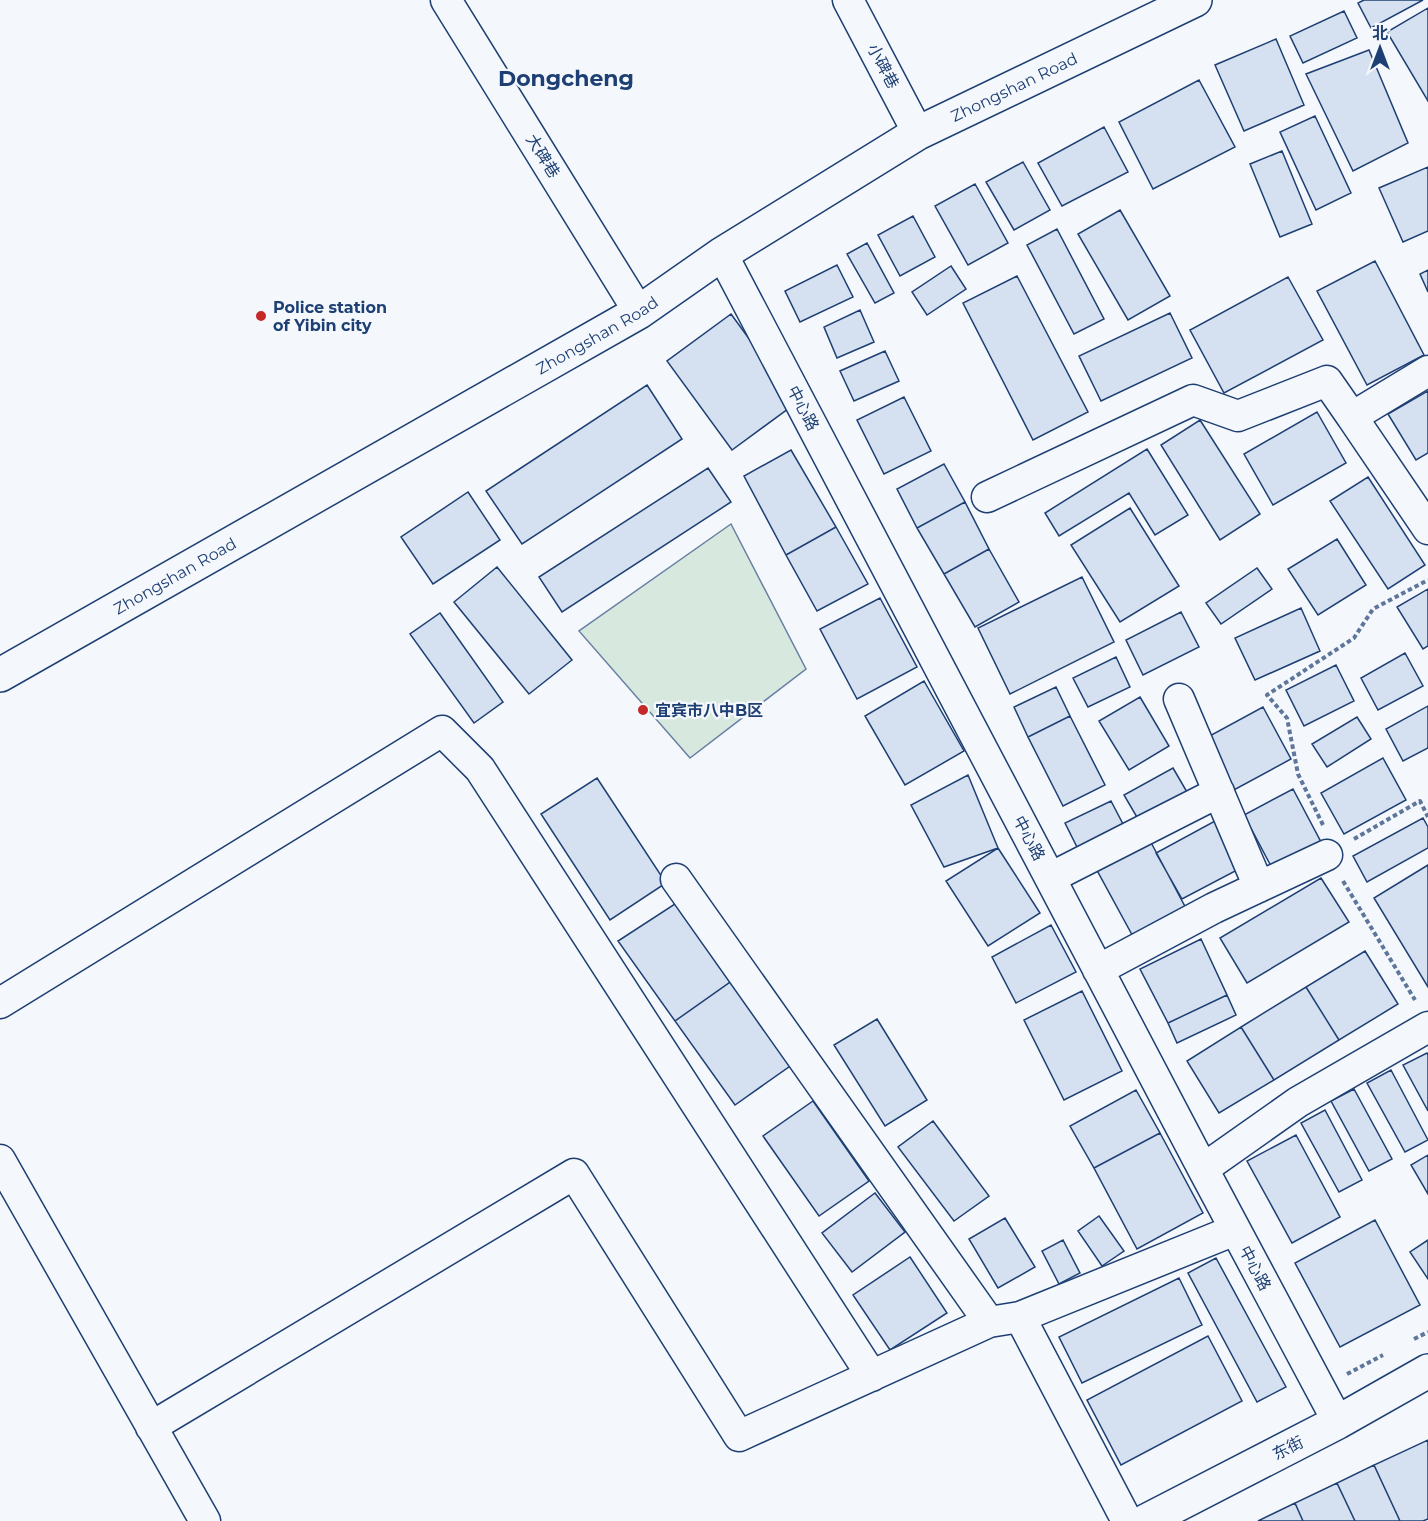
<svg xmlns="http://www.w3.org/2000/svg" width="1428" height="1521" font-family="Montserrat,'Noto Sans SC',sans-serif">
<rect width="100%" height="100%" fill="#f4f7fb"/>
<!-- green -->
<path fill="#d7e8df" stroke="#687fa3" stroke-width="1.5" d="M731 524 806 669 690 758 579 631Z"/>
<!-- building -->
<path fill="#d5e0f0" stroke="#1d3f73" stroke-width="1.5" d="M1364 0H1423L1371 28 1358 3Z
M1428 8V101L1387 32Z
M1344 11 1357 38 1303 63 1290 36Z
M1276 39 1304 105 1244 131 1215 65Z
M1369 50 1408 143 1353 171 1306 74Z
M1199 80 1235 147 1153 189 1119 122Z
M1315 116 1351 193 1316 210 1280 132Z
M1104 127 1128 172 1062 206 1038 163Z
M1282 151 1312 224 1280 237 1250 164Z
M1023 162 1050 210 1014 230 986 182Z
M1428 167V231L1403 242 1379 188Z
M975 184 1008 243 968 265 935 206Z
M1120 210 1170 296 1128 320 1078 234Z
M913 216 935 257 900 276 878 235Z
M1057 229 1104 319 1074 334 1027 245Z
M867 243 894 293 875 303 847 254Z
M1375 261 1424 355 1367 385 1317 291Z
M837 265 853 297 800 322 785 291Z
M951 266 966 289 927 315 912 292Z
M1428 270V292L1420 274Z
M1017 276 1088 412 1033 440 963 303Z
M1288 277 1323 340 1224 393 1190 330Z
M860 310 874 342 837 358 824 327Z
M1170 313 1192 358 1101 401 1079 356Z
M731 314 796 403 732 450 667 361Z
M885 351 899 381 854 401 840 371Z
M647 385 682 439 522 544 486 491Z
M1428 391V453L1416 460 1388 414Z
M904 397 931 451 884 474 857 420Z
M1317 412 1346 463 1273 505 1244 454Z
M1200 420 1260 514 1220 540 1161 445Z
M1147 449 1188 515 1155 535 1129 493 1059 536 1045 513Z
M791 450 836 527 786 555 744 476Z
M944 464 965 502 917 528 897 489Z
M708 468 731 502 562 612 539 577Z
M1368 477 1425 565 1388 589 1330 501Z
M468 492 500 540 433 584 401 537Z
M965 502 989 549 944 574 917 528Z
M1130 508 1179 586 1120 622 1071 545Z
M836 527 868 584 817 611 786 555Z
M1337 539 1366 585 1318 615 1288 569Z
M989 549 1019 602 975 627 944 574Z
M497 567 572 660 529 694 454 602Z
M1257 568 1272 589 1221 624 1206 603Z
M1082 577 1114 642 1010 694 978 628Z
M1428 589V646L1423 649 1397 607Z
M880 598 917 667 857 699 820 629Z
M1301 608 1320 651 1255 680 1235 638Z
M1181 612 1199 647 1143 675 1126 640Z
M440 613 503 702 474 723 410 634Z
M1405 653 1423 686 1378 710 1361 678Z
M1116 657 1130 687 1088 707 1073 678Z
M1336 665 1354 701 1304 726 1286 690Z
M924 681 964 751 905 785 865 716Z
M1056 687 1070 716 1028 737 1014 707Z
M1140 697 1169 746 1129 770 1099 721Z
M1428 706V748L1403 761 1386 729Z
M1263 707 1291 759 1232 791 1204 739Z
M1070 716 1105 785 1063 806 1028 737Z
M1357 717 1371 739 1327 767 1312 744Z
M1383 758 1406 800 1344 834 1321 793Z
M1173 768 1187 792 1138 819 1124 795Z
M968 775 998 848 944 867 911 805Z
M597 778 666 883 610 920 541 814Z
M1293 789 1321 842 1272 868 1244 815Z
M1111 801 1124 826 1078 849 1065 823Z
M1423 818 1428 827V848L1367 882 1353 856Z
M1215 821 1241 868 1182 899 1156 853Z
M1147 835 1189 914 1136 942 1093 863Z
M998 848 1040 913 988 946 946 881Z
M1428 865V987L1374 898Z
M1321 878 1349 922 1247 983 1220 938Z
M681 900 733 980 675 1021 618 941Z
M1051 925 1076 972 1016 1003 992 957Z
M1201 939 1227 995 1168 1023 1140 969Z
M1365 951 1398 1004 1339 1040 1306 987Z
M733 980 793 1064 735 1105 675 1021Z
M1306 987 1339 1040 1274 1080 1241 1027Z
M1082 991 1122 1071 1064 1100 1024 1020Z
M1227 995 1236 1015 1177 1043 1168 1023Z
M877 1019 927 1100 885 1126 834 1045Z
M1241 1027 1274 1080 1219 1113 1187 1061Z
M1427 1053 1428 1055V1111L1403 1065Z
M1391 1070 1428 1140 1405 1152 1367 1083Z
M1354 1089 1392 1159 1369 1171 1331 1101Z
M1136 1090 1160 1133 1094 1168 1070 1126Z
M813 1101 869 1181 819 1216 763 1136Z
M1325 1110 1362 1180 1339 1192 1301 1123Z
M933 1121 989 1196 954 1221 898 1147Z
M1160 1133 1203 1213 1137 1249 1094 1168Z
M1296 1135 1340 1217 1292 1243 1247 1161Z
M1428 1155V1194L1411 1165Z
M875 1193 905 1232 852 1272 822 1233Z
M1099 1216 1124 1251 1102 1266 1078 1231Z
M1005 1218 1035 1267 998 1288 969 1239Z
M1375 1220 1420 1305 1340 1347 1295 1263Z
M1063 1240 1080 1273 1059 1284 1042 1251Z
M1428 1240V1279L1410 1252Z
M910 1257 947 1313 890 1350 853 1295Z
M1216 1258 1286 1387 1257 1402 1188 1273Z
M1179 1278 1202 1325 1082 1383 1059 1337Z
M1208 1336 1242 1401 1121 1465 1087 1400Z
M1428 1440V1519L1423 1521H1400L1374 1465Z
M1374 1465 1400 1521H1355L1337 1483Z
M1337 1483 1355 1521H1303L1295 1503Z
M1295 1503 1303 1521H1258Z"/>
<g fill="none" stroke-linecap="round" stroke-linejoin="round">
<defs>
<path id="minor" d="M446 0 639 312
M848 0 918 133
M722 254 1203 1169 1338 1422
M1428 371 1352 417 1428 529
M987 497 1193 400 1238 416 1327 381 1352 417
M1179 699 1259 887
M1050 878 1219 792
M676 879 989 1322
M1098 970 1214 908 1327 855
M0 1003 442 731 480 769 872 1376
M0 1160 205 1521
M1203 1169 1298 1102 1428 1027
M1020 1317 1127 1521
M151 1427 574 1174 739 1436 989 1322 1020 1317 1235 1230"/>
<path id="secondary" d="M1146 1521 1338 1422 1428 1371"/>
<g id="primary">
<path id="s1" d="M0 675 639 312 722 254 918 133 1195 0"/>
</g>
</defs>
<!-- minor casing -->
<use href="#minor" stroke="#1d3f73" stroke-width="33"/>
<!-- secondary casing -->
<use href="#secondary" stroke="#1d3f73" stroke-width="36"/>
<!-- primary casing -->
<use href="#primary" stroke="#1d3f73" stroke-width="36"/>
<!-- path -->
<path stroke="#5e769c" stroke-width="4" stroke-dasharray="4.5 3" stroke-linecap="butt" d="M1323 825 1298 774 1287 718 1267 695 1354 638 1373 609 1428 580
M1354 839 1420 801 1428 817
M1343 881 1415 1000
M1414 1339 1428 1332
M1347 1374 1383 1355"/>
<!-- minor -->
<use href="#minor" stroke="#f4f7fb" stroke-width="30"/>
<!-- secondary -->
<use href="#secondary" stroke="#f4f7fb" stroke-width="33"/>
<!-- primary -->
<use href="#primary" stroke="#f4f7fb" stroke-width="33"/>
</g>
<!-- markers -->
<g fill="#c62828" stroke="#f4f7fb" stroke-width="2">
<circle cx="261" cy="316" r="6"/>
<circle cx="643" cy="710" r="6"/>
</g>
<g text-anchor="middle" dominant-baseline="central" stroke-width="4.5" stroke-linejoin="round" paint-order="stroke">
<!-- street labels -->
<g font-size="16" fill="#1d3f73" stroke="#f4f7fb">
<text transform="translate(883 66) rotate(62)">小碑巷</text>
<text stroke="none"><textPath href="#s1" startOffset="1173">Zhongshan Road</textPath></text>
<text transform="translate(543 156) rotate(58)">大碑巷</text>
<text stroke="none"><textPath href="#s1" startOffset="687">Zhongshan Road</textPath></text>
<text transform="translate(803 408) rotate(62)">中心路</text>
<text stroke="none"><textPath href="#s1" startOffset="201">Zhongshan Road</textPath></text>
<text transform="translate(1029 838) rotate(62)">中心路</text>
<text transform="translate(1255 1268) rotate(62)">中心路</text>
<text transform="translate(1288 1448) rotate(-27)">东街</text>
</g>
<!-- poi labels -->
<g font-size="16" font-weight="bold" fill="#1d3f73" stroke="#f4f7fb" text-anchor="start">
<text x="273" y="307">Police station<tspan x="273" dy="18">of Yibin city</tspan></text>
<text x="655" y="710">宜宾市八中B区</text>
</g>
<!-- district labels -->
<g font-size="22" font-weight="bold" fill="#1d3f73" stroke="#f4f7fb">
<text x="566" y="78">Dongcheng</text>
</g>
</g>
<!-- north arrow -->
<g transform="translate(1380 48)" stroke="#f4f7fb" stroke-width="4.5" paint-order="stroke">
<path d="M0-4.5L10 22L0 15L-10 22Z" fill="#1d3f73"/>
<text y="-9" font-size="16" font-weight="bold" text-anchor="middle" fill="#1d3f73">北</text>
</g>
</svg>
